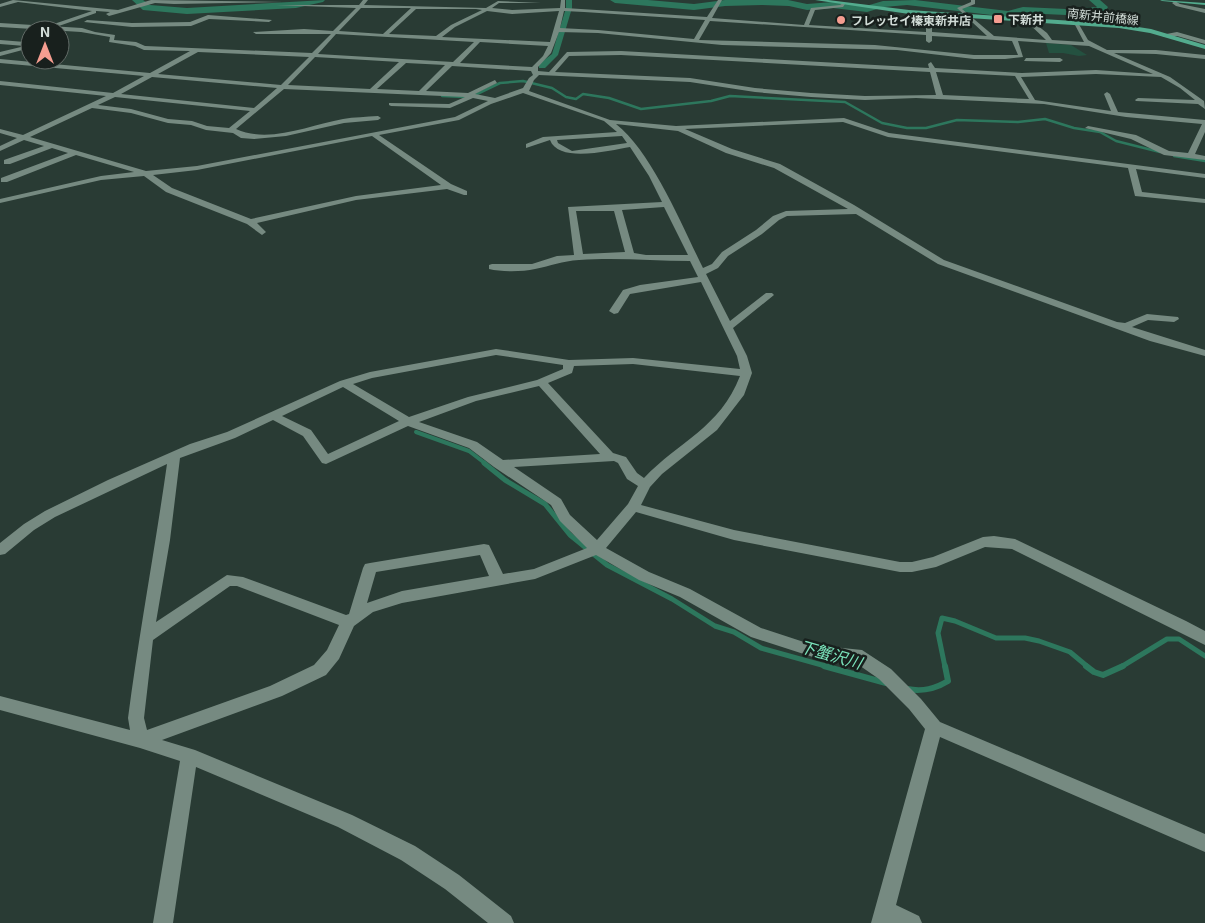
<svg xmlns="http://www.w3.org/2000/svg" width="1205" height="923" font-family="'Exo 2','Noto Sans JP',sans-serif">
<rect width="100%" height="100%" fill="#293b34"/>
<!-- green -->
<path fill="#245140" d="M1046 43 1071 45 1087 55 1079 56 1063 53H1049Z"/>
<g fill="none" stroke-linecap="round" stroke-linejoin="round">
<!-- stream-far3 -->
<path stroke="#2d775d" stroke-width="2.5" d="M442 96 465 97 477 94 500 83 523 81 552 88 566 97 576 99 583 94 609 98 641 109 711 101 730 96 845 102 882 123 907 128H926L957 120 1018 122 1045 119 1074 128 1100 132 1116 141 1160 152
M1174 156 1205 161"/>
<!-- stream-far2 -->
<path stroke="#2d775d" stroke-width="4" d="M416 432 469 451 486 464"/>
<!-- stream-far1 -->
<path stroke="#2d775d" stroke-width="5" d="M484 463 505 480 545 504 570 535 607 565 672 599 715 626 734 632 761 648 829 667
M945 667 938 633 942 618 955 621 996 638H1025L1039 641 1070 652 1088 667
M1121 667 1167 639H1179L1205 656"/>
<!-- stream -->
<path stroke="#2d775d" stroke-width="6" d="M824 666 886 683
M1086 666 1094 672 1103 675 1123 666
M907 689C923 692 935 689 948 681L945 666"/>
<!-- canal -->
<path fill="#2d775d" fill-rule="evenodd" d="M566 0H572V8L558 55 545 68H539V64L552 54 566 8Z"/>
<!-- river -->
<path fill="#2d775d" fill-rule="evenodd" d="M132 0H143L150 5 187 8 325 0 323 2 296 8 187 14 143 10Z
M610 0H648L694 4 725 0H788L807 4 833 2 866 6 883 1 915 0 1008 11 1023 7 1066 9 1097 7 1089 0H1100L1108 7 1105 12 1101 13 1066 15 1023 13 1008 17 907 5 884 7 867 12 833 8 807 10 789 6 762 5 725 6 694 10 615 3Z"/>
<!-- minor -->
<path fill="#768a81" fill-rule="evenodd" d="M13 0 118 10 151 0 283 2 174 4 155 3 109 16 106 14 110 12 96 11V13L56 27 54 24 92 11 18 2 0 7V4Z
M363 0H368L364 5 486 8 498 1 541 3H499L492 8 512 10 560 8 561 0H565V8L707 17 718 0H722L712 18 804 25 811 8 840 5 843 3 845 4 843 7 815 10 809 25 926 32V14L929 12 932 14V32L987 36 957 8 971 2V0H975V4L962 9 994 36 1046 40 1026 21 1028 18 1047 33 1052 40 1084 42 1074 23 1077 21 1088 40 1107 50H1156L1205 55V59L1156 54 1114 53 1170 77 1204 101 1205 109 1198 104 1136 101 1135 100 1138 98 1195 100 1180 88 1161 77 1096 74 1021 77 1035 100 1111 111 1104 94 1107 92 1110 94 1118 112 1205 120V132L1195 154 1205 156V160L1164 155 1131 139 1085 128 1088 126 1136 135 1169 151 1188 153 1202 124 1126 117 1044 104 916 98 865 100 811 97 755 92 690 82 539 75 534 80 529 91 610 120 676 126 844 118 889 133 1205 174V178L1136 169 1142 192 1205 199V203L1135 196 1128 168 888 137 843 122 685 129 732 149 780 164 854 205 944 260 1117 322 1125 323 1147 314 1178 317 1179 319 1174 322 1148 320 1132 327 1205 350V356L1150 341 938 264 856 214 787 216 779 220 762 234 728 256 718 268 706 274 730 321 766 293H772L774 295 733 328 747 356 752 373 744 395 717 430 662 474 650 487 641 505 734 530 900 562H912L933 557 983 537 994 536 1015 539 1186 621 1205 631V645L1012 549 985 547 936 567 912 572H900L734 540 636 512 606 548 649 572 690 589 761 628 813 645 862 650 891 669 921 699 940 722 1205 834V852L940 737 896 905 919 916 922 923H871L925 729 909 709 879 679 853 661 813 657 751 637 680 597 639 580 596 555 535 579 402 603 373 612 354 626 339 659 326 675 282 696 162 740 195 750 352 815 415 846 459 875 511 916 514 923H488L445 889 401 860 338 827 196 767 173 923H153L180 761 140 748 0 710V696L130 730 128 718C139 633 155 549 167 464L55 517 34 530 5 554 0 555V543L24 524 45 511 108 480 190 444 227 432 340 381 370 372 496 349 569 360 633 358 740 369 737 356 701 282 630 294 618 313 614 314 609 311 623 290 640 285 698 277 690 261C653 261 617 257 579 260 562 261 551 266 535 269 522 272 501 272 489 269V265L492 264H532L557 256 574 255 568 207 662 202 649 176 630 147C611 150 559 164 550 140L526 148V144L543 137 617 132 604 121 523 93 491 104 459 120 379 135 451 184 467 191V195H464L447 189 356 200 257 223 266 232 262 235 247 224 166 192 144 176 101 180 0 203V199L101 176 134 172 76 155 7 182H1V178L68 153 52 148 10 164H4V160L44 146 24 140 0 151V146L17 138 0 133V129L23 135 106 96 0 85V81L113 93 144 76 0 63V59L150 73 190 51 144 50 135 46 109 42 110 37 81 32 0 27V23L82 28 95 32 115 35 114 40 136 42 145 46 312 53 331 34H256L253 32 304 29 333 31 356 8 276 5H359ZM361 8H411L383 34 339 31ZM416 9H476L482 10 451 25 436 36 389 34ZM487 11 512 14 559 11 550 42 442 37 455 27ZM564 11 584 12 705 20 694 39 598 30 560 28ZM710 21 926 35V41L929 43 932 41V36L1012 41 1018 55H974L875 45 699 40ZM559 32 598 33 722 45 897 50 974 59H1005L1023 57 1018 41 1089 46 1153 74 1096 70 1022 73 935 68 931 62 928 64 929 68 621 51 567 52 549 72 538 71V67L551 53ZM336 34 474 42 453 62 318 54ZM480 42 548 46 543 56 532 67 460 63ZM198 52 309 57 281 85 158 74ZM621 55 930 72 936 95 865 96 811 93 755 88 690 78 555 72 569 56ZM315 57 399 62 370 89 288 85ZM406 63 445 65 419 91 377 89ZM452 66 531 71 533 75 529 78 523 88 495 98 475 94 497 83 495 80 468 93 426 91ZM936 72 1015 76 1029 99 943 95ZM152 77 277 88 254 108 121 94ZM284 89 465 97 449 104 389 103V105L391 106 450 108 473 98 488 101 455 117 197 166 146 171 30 137 92 108 131 113 168 123 191 125 206 130 233 133 241 138 254 139 286 136 344 123 378 120 381 118 378 116C366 117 354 117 343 119 310 125 269 144 236 129ZM115 97 250 111 229 128 207 126 192 121 168 119 131 109 98 105ZM616 124 678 131 726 153 774 168 848 209 786 211 773 216 756 230 722 252 712 264 703 268C682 226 652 152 616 124ZM372 136 441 185 356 196 251 219 172 188 153 175 197 170ZM622 136 627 143 572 151 558 143 557 140ZM664 207 688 255H646L634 253 622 210ZM576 211H614L625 252 583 254ZM496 355 563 365V369L537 380 468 397 409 417 353 384 372 378ZM633 364 740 376C720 428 679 441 644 478L637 473 626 457 613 453 548 383 572 373 574 366ZM539 386 600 454 503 460 477 442 419 422 476 401ZM343 387 399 421 328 454 311 430 282 416ZM273 420 303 436 322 463 326 464 408 426 469 448 494 467 551 505 560 521 587 548 534 569 503 574 489 545 484 544 370 563 365 564 363 568 349 614 346 615 243 577 227 575 156 622 170 540 180 458 235 438ZM614 461 618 463 627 479 638 486 628 504 597 540 570 515 561 499 514 467ZM480 555 489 576 402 591 367 603 376 572ZM230 586H237L339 625 327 650 314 665 270 686 147 730 144 718 153 640Z
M1175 1 1180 4 1205 9V13L1176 6 1172 3Z
M208 15 272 20 269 22 209 19 191 26 132 27 84 22 87 20 132 23 190 22Z
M1177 32 1205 40V44L1177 36 1164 37 1161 35Z
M0 40 25 42 27 45 30 44V48L0 56V52L25 46 0 44Z
M1026 58H1060L1063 60 1060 62 1024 61Z"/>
<!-- major -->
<path fill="#53ac8e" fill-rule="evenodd" d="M815 0H828L909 10 1119 24 1151 29 1205 45V49L1150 33 1119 28 909 14Z
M1160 0 1205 3V5L1162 1Z"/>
</g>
<!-- markers -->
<g fill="#f59d90" stroke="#18201d" stroke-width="2">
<rect x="993" y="14" width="10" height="10" rx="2.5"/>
<circle cx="841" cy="20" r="5"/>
</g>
<g text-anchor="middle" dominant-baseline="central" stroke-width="5" stroke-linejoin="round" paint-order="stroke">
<!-- far-street labels -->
<g font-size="12" fill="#d1dcd7" stroke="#18201d">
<text transform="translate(1103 16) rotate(6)">南新井前橋線</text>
</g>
<!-- far-poi labels -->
<g font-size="12" font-weight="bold" fill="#d1dcd7" stroke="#18201d" text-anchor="start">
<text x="1008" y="19">下新井</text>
<text x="851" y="20">フレッセイ榛東新井店</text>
</g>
<!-- water labels -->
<g font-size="16" font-style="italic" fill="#7ae3bb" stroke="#18201d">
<text transform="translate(831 654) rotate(16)">下蟹沢川</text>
</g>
</g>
<!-- north arrow -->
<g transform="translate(45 45)"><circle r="24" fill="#18201d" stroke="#626b67"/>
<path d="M0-4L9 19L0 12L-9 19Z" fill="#f59d90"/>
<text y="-8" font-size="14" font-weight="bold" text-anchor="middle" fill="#d1dcd7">N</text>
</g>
</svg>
